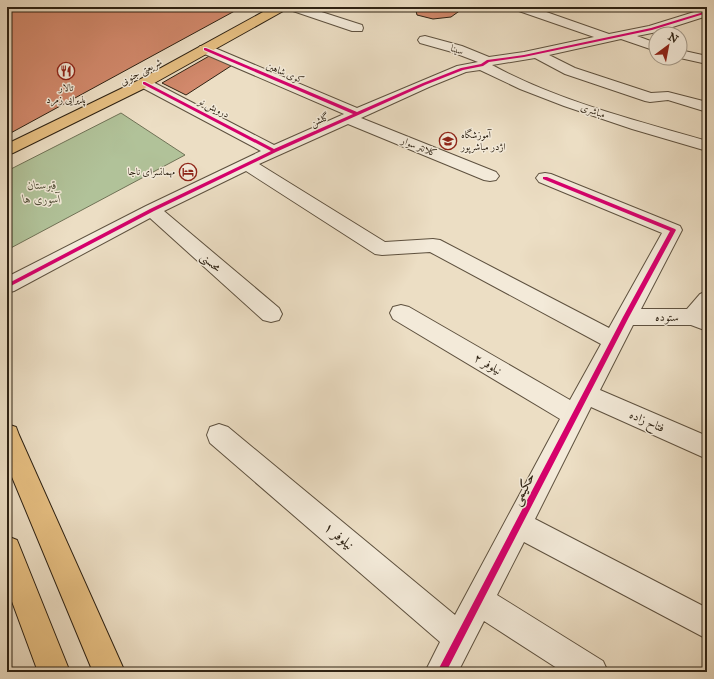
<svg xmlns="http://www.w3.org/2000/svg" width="714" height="679" font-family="'IM FELL Great Primer',Amiri,serif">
<rect width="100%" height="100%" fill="#ecdec4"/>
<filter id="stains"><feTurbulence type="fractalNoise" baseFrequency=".005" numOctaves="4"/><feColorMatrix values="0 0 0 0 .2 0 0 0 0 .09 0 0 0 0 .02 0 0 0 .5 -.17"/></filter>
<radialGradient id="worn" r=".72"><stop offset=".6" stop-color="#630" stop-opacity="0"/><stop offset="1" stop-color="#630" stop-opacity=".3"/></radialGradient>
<!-- green -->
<path fill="#b1c299" stroke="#707256" d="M121 113 185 155 7 250V171Z"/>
<!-- building -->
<path fill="#d2896c" stroke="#2e2213" d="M7 7H242L7 135Z
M415 7H465L451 17 433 19 417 15Z
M211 55 234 64 186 95 162 83Z"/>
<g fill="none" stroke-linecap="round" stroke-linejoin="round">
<defs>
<path id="minor" d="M288 7H306L362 25 363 28 362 31H352L290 10Z
M514 7H532L609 34 649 26 707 8V16L657 32 637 36 656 43V51L621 39 549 55 575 68 651 93 668 92 707 102V112L668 100 650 102 645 101 565 74 535 58 492 65C558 101 635 120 707 141V151L632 129 564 106 520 89 480 70 466 72 429 87 361 118 496 172 499 176 496 180 490 181 484 180 348 124 259 164 385 242 433 239 440 240 609 328 662 233 539 182 536 178 539 174 545 173 551 174 680 226 682 230 641 309H687L700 294 707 291V331L691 325H633L600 390 707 436V459L591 407 535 519 707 608V639L524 542 497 595 603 661 608 672H563L484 621 458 672H425L440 642 210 443 207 435 210 427 219 424 228 427 455 615 560 419 393 319 390 313 393 307 401 305 409 307 570 400 601 344 430 252 382 255 375 254 246 171 164 211 279 308 282 314 279 320 271 322 263 320 150 218 14 291 7 293V277L146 206 261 151 139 86 137 83 139 80 144 79 149 80 274 145 344 114 200 52 198 49 200 46H210L357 108 457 66 478 62 452 52 420 43 418 40 420 37 425 36 462 46 489 57 524 52 594 37 516 10Z
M680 50 707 56V64L680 58Z"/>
<path id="major" d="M272 7H287L285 10 149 86 13 153 7 155V144L139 80Z"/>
<path id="highway" d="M7 424 16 427 19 435 125 672H93L7 465Z
M7 536 17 540 70 672H38L7 588Z"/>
</defs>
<!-- minor casing -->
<use href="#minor" stroke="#5e513f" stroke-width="2"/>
<!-- major casing -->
<use href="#major" stroke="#2e2213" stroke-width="2"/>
<!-- highway casing -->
<use href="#highway" stroke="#2e2213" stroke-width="2"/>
<!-- minor -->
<use href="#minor" fill="#f3ead9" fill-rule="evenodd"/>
<!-- major -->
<use href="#major" fill="#e6bf82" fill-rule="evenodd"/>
<!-- highway -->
<use href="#highway" fill="#e6bf82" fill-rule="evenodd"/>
<defs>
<path id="cycleway" d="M707 11V13L652 30 524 57 489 62 483 66 463 70 425 85 276 152 154 211 7 288V284L150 209 271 151 143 84V82H145L274 149 353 114 204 50V48H206L357 112 423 83 461 68 481 64 487 60 524 55 651 28Z
M543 177H547L675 229 676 230 629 317 446 672H437L623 317 670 231 543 179Z"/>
</defs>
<!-- cycleway casing -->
<use href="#cycleway" stroke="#f3ead9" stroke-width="2"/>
<!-- cycleway -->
<use href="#cycleway" fill="#d6006c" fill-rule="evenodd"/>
</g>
<!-- icons -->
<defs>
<symbol id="restaurant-ring" viewBox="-11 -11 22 22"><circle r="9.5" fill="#f3ead9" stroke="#8f2418" stroke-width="1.5"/><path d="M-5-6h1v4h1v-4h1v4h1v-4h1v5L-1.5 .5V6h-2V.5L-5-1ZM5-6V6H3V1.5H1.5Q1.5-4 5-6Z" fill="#8f2418"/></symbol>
<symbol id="school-ring" viewBox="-11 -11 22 22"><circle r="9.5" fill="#f3ead9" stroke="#8f2418" stroke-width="1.5"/><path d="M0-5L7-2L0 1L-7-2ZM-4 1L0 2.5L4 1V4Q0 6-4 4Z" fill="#8f2418"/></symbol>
<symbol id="hotel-ring" viewBox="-11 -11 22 22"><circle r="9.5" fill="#f3ead9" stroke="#8f2418" stroke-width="1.5"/><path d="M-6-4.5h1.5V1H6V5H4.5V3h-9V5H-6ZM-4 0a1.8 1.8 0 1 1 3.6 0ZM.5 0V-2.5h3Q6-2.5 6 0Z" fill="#8f2418"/></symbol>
</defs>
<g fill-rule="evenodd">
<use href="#restaurant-ring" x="56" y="61" width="20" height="20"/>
<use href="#school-ring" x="438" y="131" width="20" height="20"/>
<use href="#hotel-ring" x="178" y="162" width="20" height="20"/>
</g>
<g text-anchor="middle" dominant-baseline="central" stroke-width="3" stroke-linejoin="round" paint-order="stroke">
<!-- far-street labels -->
<g font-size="10" fill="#2e2213" stroke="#f3ead9">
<text transform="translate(457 50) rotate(18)">سینا</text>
<text transform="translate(141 72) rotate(-28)">شریعتی جنوبی</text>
<text transform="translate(285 73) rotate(23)">کوی شاهین</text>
<text transform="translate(214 108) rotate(27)">درویش نو</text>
<text transform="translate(593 111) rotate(19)">مباشری</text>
<text transform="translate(320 120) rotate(-24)">گلشن</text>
<text transform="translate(419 147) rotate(22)">کلانتر سوار</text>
</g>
<!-- far-poi labels -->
<g font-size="10" fill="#2e2213" stroke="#f3ead9">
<text x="66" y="88">تالار<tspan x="66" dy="12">پذیرایی زمرد</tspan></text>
<text x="461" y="135" text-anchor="start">آموزشگاه<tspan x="461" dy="12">اژدر مباشرپور</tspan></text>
<text x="175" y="172" text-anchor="end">مهمانسرای ناجا</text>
</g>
<!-- park labels -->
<g font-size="12" font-style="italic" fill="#55523b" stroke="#f3ead9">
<text x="42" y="185">قبرستان<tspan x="42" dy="14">آسوری ها</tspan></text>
</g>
<!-- street labels -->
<g font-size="12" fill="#2e2213" stroke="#f3ead9">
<text transform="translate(211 262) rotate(41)">محسنی</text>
<text transform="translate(667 317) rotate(1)">ستوده</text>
<text transform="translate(488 364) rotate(30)">نیلوفر ۲</text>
<text transform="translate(647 421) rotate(24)">فتاح زاده</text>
</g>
<!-- near-street labels -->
<g font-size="14" fill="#2e2213" stroke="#f3ead9">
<text transform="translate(523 489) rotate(-63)">حکیمی</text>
<text transform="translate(339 536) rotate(40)">نیلوفر ۱</text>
</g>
</g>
<!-- margin -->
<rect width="714" height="679" fill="none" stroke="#ecdec4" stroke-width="24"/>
<rect x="8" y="8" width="698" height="663" fill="none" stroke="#2e2213" stroke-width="2"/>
<rect x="12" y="12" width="690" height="655" fill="none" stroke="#2e2213"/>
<!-- north arrow -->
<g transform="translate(668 46) rotate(32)"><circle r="19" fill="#f3ead9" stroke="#a49a8a"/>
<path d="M0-3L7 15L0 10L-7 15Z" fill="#8f2418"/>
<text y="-6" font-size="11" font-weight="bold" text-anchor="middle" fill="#2e2213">N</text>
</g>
<rect width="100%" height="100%" filter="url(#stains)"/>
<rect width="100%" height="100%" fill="url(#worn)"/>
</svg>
